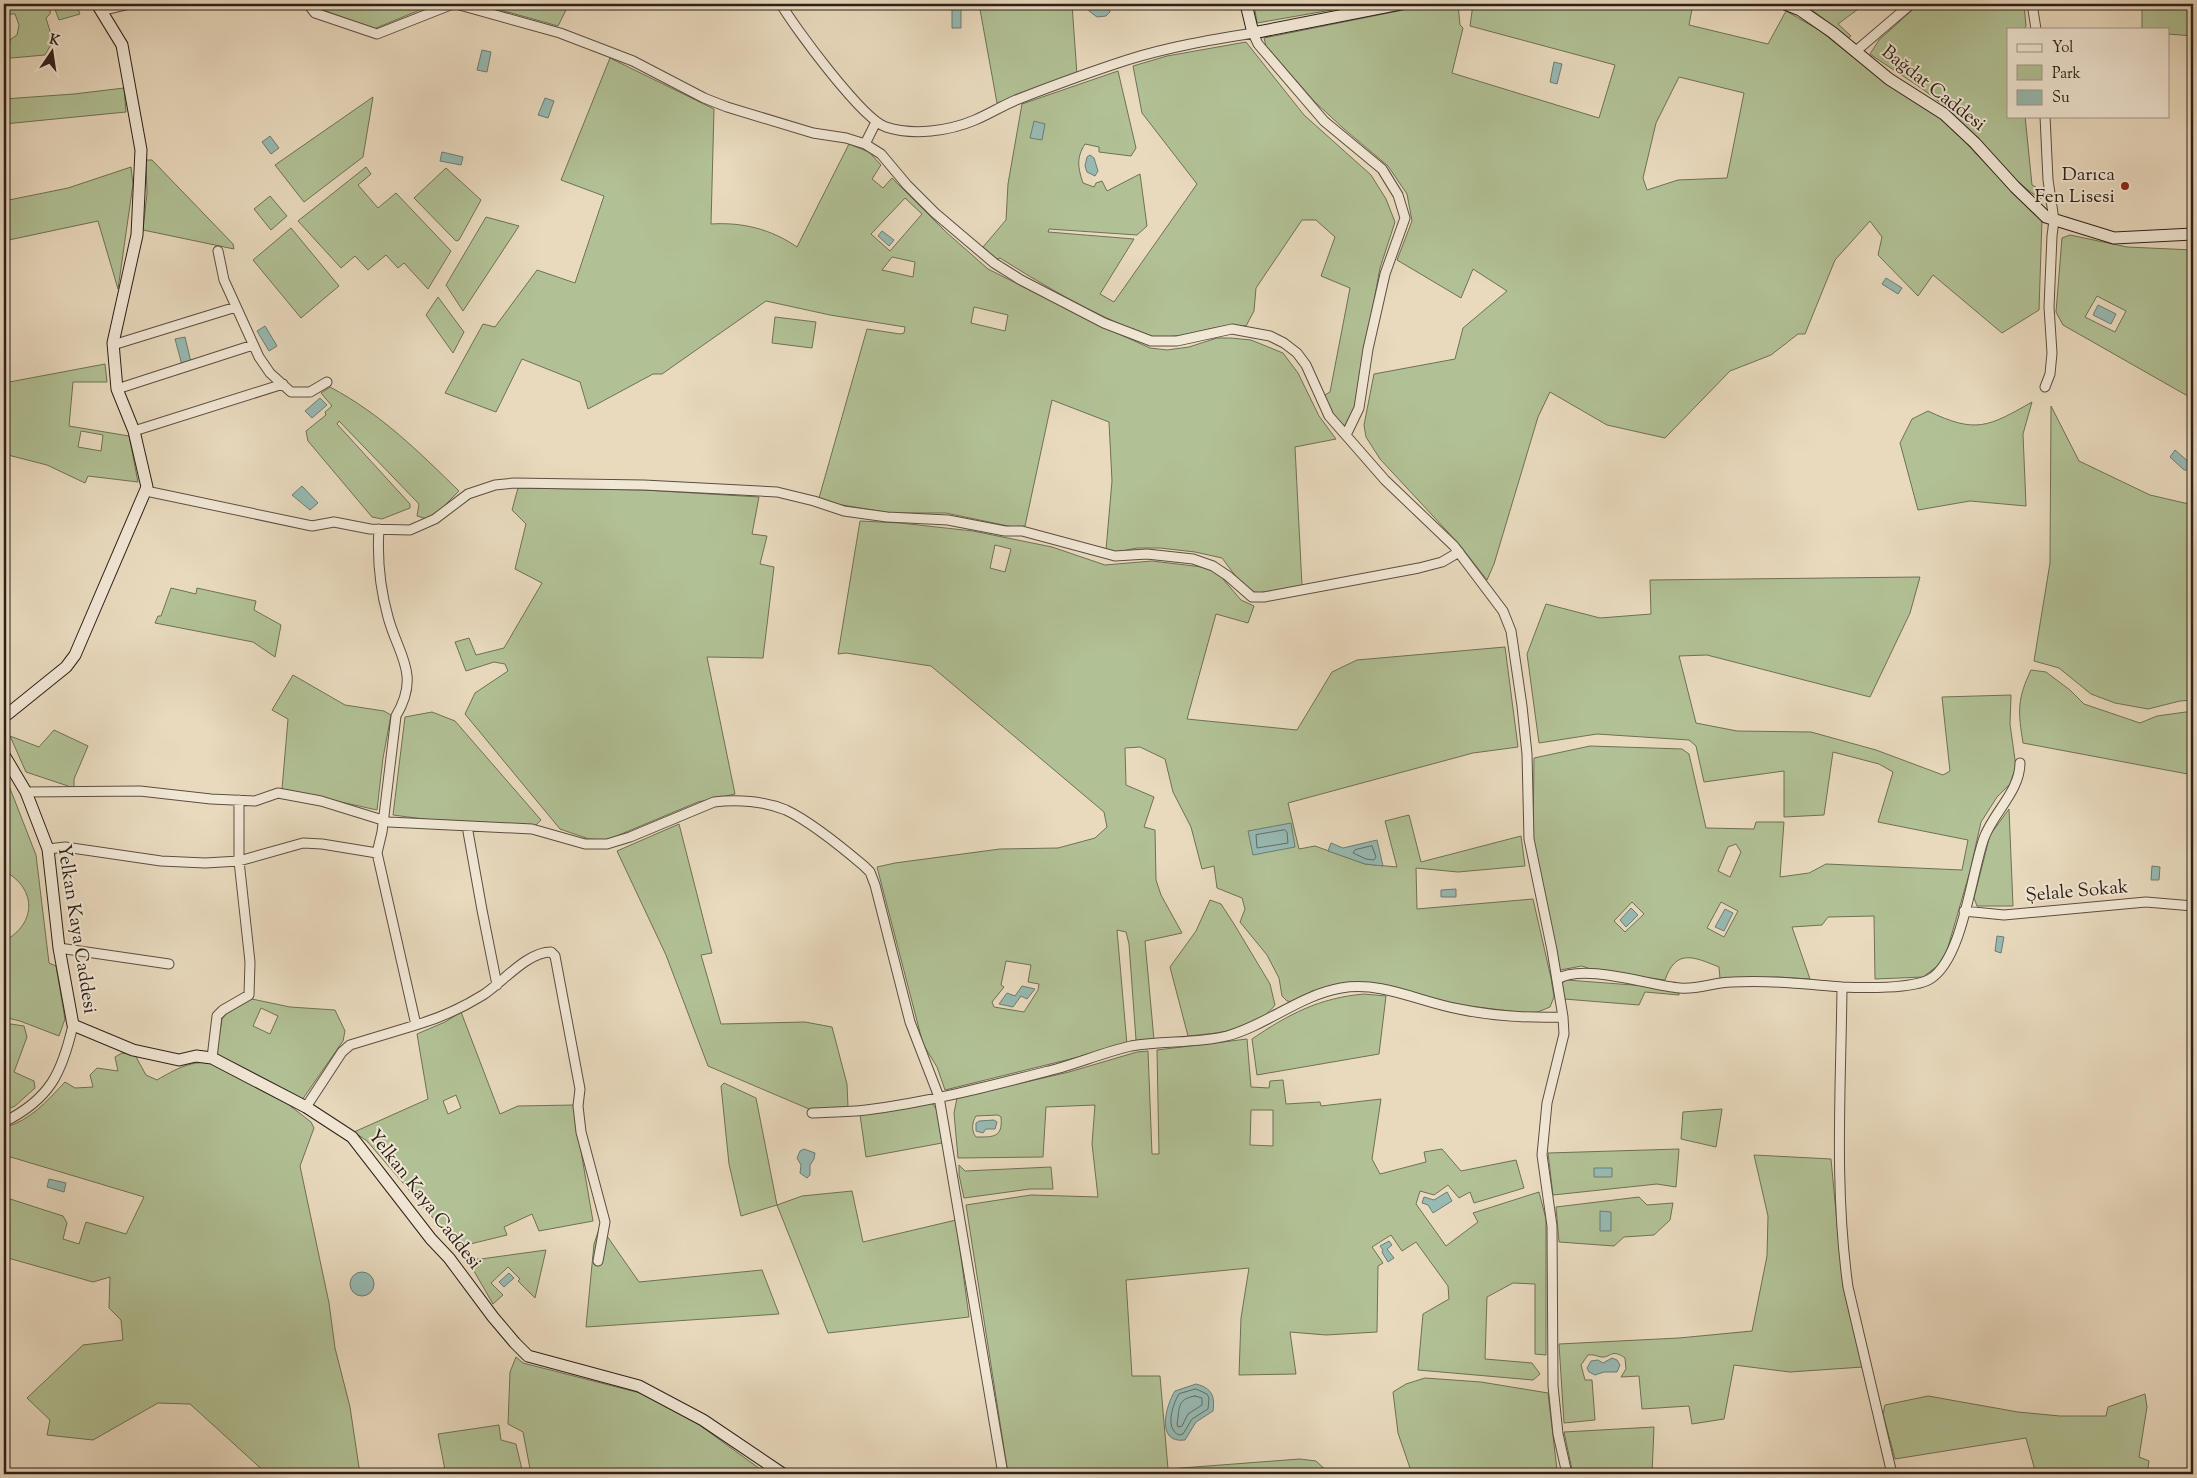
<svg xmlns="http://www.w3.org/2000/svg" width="2197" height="1478" font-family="'Sorts Mill Goudy',serif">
<rect width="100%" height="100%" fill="#e9dabe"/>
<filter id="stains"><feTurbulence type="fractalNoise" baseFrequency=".004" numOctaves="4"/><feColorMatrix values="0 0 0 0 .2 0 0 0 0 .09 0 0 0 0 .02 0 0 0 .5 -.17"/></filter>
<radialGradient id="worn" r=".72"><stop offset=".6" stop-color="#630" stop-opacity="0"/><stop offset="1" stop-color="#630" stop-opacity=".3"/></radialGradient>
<!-- green -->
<path fill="#b1c195" stroke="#6f7057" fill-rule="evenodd" d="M4 4H51L50 14 46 18 53 41 45 55 11 58 5 51 11 39 17 35 19 25 15 14H4Z
M53 4H76L80 14 59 20Z
M322 4H434L374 29 326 11Z
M479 4H569L558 26Z
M979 4H1072L1077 75 997 103Z
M1254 4H1366L1257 23Z
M1433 4H1458L1460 25 1463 28 1452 73 1599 118 1615 65 1470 26 1473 4H1693L1689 25 1768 44 1786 11 1819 30 1883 81 1929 109 1951 126 1977 155 2034 214 2042 219 2039 310 2002 333 1933 275 1918 296 1878 255 1882 237 1870 221 1835 260 1805 334H1798L1771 355 1730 371 1665 438 1607 425 1550 392 1538 417 1494 564 1487 580 1459 544 1380 459 1366 437 1364 425 1374 374 1455 359 1463 328 1507 291 1473 269 1461 298 1397 260 1412 221 1407 194 1388 166 1343 128 1315 102 1266 46 1264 38ZM1679 77 1744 93 1727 178 1678 180 1647 190 1643 178 1656 123Z
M1799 4H1865L1838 24 1851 36 1848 38 1816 13Z
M1919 4H2024L2026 26 2024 29H2008V116H2025L2032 185 2041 190 2043 197 2040 199C2003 174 1977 134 1943 105 1921 86 1894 71 1870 54L1879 40Z
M2142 4H2193V36L2168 34V29H2142Z
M1246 42 1304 115 1371 175 1386 199 1395 222 1380 268 1354 409 1344 427 1332 414 1323 396 1330 392 1350 288 1321 276 1335 237 1316 220H1302L1256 288 1254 311 1246 326C1215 322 1187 339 1156 337 1144 337 1131 329 1120 324 1077 305 1040 283 1000 258L997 259 983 247 1006 220 1008 184 1022 104 1118 71 1136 148 1131 156 1099 152V147L1085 144C1076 158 1078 168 1083 183L1094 187 1096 183 1102 181 1107 191 1140 174 1147 226 1137 235 1049 229 1048 232 1134 239 1100 294 1114 302 1197 184 1142 113 1133 66 1167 56Z
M610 58 714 109 711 224C742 222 771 229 797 247L849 144 869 152 881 165 872 179 883 188 892 178 946 232 988 269 1099 325 1150 348 1167 350 1189 347 1217 338H1231L1251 340 1283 353 1298 373 1319 416 1336 439 1295 447 1302 586 1258 593 1246 590 1222 558 1195 552 1160 548H1137L1117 552 1106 550 1112 481 1109 422 1052 400 1025 526 1013 527 946 513H891L836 504 819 498 867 329 900 334 904 333 905 327 830 315 766 301 662 374H653L588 409 580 382 522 359 496 412 445 393 483 324 495 327 537 270 575 283 604 196 561 180ZM905 198 922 214 890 251 871 234ZM892 257 915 262 913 277 882 270ZM974 307 1008 315 1005 331 971 323Z
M124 88 126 112 4 124V99L74 94Z
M373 97 363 157 304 202 275 165Z
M146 160H152L233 244 234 249 143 230 147 193Z
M131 167 133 184 118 289 98 221 4 241V201L68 188Z
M366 167 371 174 358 185 378 208 396 193 451 251 428 289 404 263 398 268 386 255 368 270 355 256 341 268 298 221Z
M446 168 481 200 459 240 456 241 414 198Z
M270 196 287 216 271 230 254 209Z
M486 217 519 226 463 311 446 285Z
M291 228 339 286 301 318 253 260Z
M2070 235 2127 247 2193 250V399L2063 325 2056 312 2062 238ZM2097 296 2126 311 2115 332 2085 317Z
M438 297 464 332 453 353 426 315Z
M775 317 816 322 812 348 772 343Z
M105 364 107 382H73L69 426 129 436 138 482 88 476 85 483 47 465 4 454V383ZM81 431 103 435 101 451 78 447Z
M330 387C381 414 418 451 459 491L435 515 427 519 417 516 419 504 339 421 337 424 410 504V508L382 519 372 517 308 441 306 431 326 415 325 412 332 406 321 393Z
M2032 402 2023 434 2026 506 1970 501 1918 510 1900 443 1912 419 1928 411C1976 434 1988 427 2032 402Z
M2051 406 2079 461 2150 495 2193 505V700L2180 701 2148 709 2115 703 2091 694 2059 668 2034 661 2050 563Z
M518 488 644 490 759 497 752 534 767 536 760 564 774 567 763 658 707 657 735 794 698 802 607 840 589 839 560 829 465 714 475 693 508 671 505 664 494 662 466 671 455 642 469 638 476 655 504 648 542 583 515 569 526 524 512 510Z
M860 521 900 523 973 531 1052 547 1105 565 1152 561 1202 567 1217 572 1241 600 1254 606 1248 623 1216 614 1187 719 1297 730 1332 672 1357 660 1505 647 1518 747 1473 753 1288 803 1299 849 1315 846 1365 864 1397 867 1385 821 1409 815 1421 862 1521 836 1525 866 1458 872 1416 868 1417 909 1533 899 1551 978 1554 997 1550 1007 1538 1012 1526 1013 1461 1005 1389 987 1344 985 1312 991 1294 1002 1287 1001 1282 996 1279 978 1267 955 1240 922 1245 909 1242 898 1217 888 1214 866 1202 869 1191 827 1173 792 1165 759 1140 747 1125 748 1126 785 1154 797 1144 827 1155 830 1156 880 1161 895 1182 933 1145 941 1154 1040 1139 1042 1136 1040 1129 944 1126 932 1117 930 1127 1045 945 1090 937 1067 923 1044 877 867 895 863 1000 849 1058 848 1095 838 1107 827 1104 812 931 666 846 653 838 654ZM995 545 1011 549 1005 572 990 568ZM1006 961 1031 965 1028 982 1039 984 1038 990 1024 1012 994 1007 992 1002 1004 987 1001 985Z
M1920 577 1910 613 1870 697 1707 655 1679 656 1696 723 1737 731 1811 732 1876 750 1943 775 1950 771 1942 697 2011 695 2010 724 2016 767 2010 784 1997 797 1981 822 1970 871 1944 961 1923 977 1875 979 1874 916 1828 917 1822 925 1792 927 1810 979 1778 977 1720 979 1719 967C1694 957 1676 948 1665 980L1596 971 1582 966 1560 970 1533 840 1534 758 1590 746 1682 749 1689 754 1706 828 1754 829 1756 822H1784L1780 877 1809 873 1826 864 1962 870 1968 840 1878 822 1893 772 1879 764 1833 752 1824 815 1784 817V771L1704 782 1696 746 1689 740 1597 734 1539 743 1527 654 1546 604 1600 618 1651 614 1650 580ZM1736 844 1741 852 1730 877 1718 871 1728 847ZM1632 902 1644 914 1625 932 1614 921ZM1721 902 1738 911 1724 937 1707 928Z
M171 588 196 594 197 588 256 601 254 610 281 625 275 657 253 642 155 623 158 616H161Z
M2031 670 2046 672 2070 690 2084 704 2140 723 2157 716 2193 711V775L2023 743C2018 712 2017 699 2031 670Z
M293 675 345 705 384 711 391 715 383 758 377 810 282 789 288 719 272 710Z
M432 712 455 721 541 820 535 826 439 821 393 815 405 717Z
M54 730 88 746 74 779V788L26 772 10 736 39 747Z
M4 773 36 855 49 963 56 966 65 1019 59 1036 20 1021 4 1017V941C37 924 37 888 4 871Z
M2009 809 2013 906H1977L1974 898 1990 835Z
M679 824 712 953 701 955 721 1024 805 1022 832 1027 847 1084 848 1107 809 1109 708 1066 666 955 617 851Z
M1210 900 1221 904 1234 924 1270 984 1275 1005C1255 1031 1218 1033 1188 1036L1170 967 1196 931Z
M1567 980 1646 986 1679 993V995L1645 992 1639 1005 1564 999 1562 983Z
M1364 994 1386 996 1379 1054 1257 1075 1252 1039C1289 1014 1319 998 1364 994Z
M252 999 290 1007 335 1010 345 1031 343 1041 302 1100 216 1056 222 1019 226 1014ZM261 1008 278 1016 270 1034 253 1026Z
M461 1012 500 1114 518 1106 573 1105 593 1221 539 1231 532 1214 504 1227 507 1235 458 1247 367 1141 354 1132 428 1099 417 1034 445 1022ZM456 1095 461 1108 448 1114 443 1101Z
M4 1023 24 1026 27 1037 14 1072 34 1081 35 1088 15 1106 4 1111Z
M1247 1039 1251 1087 1269 1088 1270 1081 1283 1080 1286 1104 1320 1102 1321 1106 1381 1099 1372 1159 1380 1174 1426 1162 1424 1152 1442 1149 1461 1171 1516 1160 1524 1188 1474 1203 1470 1192 1459 1198 1448 1185 1434 1195 1420 1191 1416 1204 1446 1246 1478 1222 1473 1213 1539 1192 1546 1219V1355L1535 1354V1284L1513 1283 1487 1297 1485 1359 1532 1363 1540 1374 1533 1380 1418 1370 1423 1314 1449 1299 1448 1286 1416 1242 1402 1251 1391 1235 1372 1247 1383 1263 1378 1266 1377 1332 1326 1335 1290 1332 1296 1374 1239 1375 1241 1318 1249 1268 1126 1280 1132 1376H1160L1168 1469 1300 1459 1316 1461 1330 1474H1008L966 1205 1031 1195 1098 1197 1092 1144 1095 1105 1046 1107 1043 1157 958 1158 954 1113 957 1098 1069 1072 1137 1052 1148 1051 1152 1154H1159L1157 1050ZM1251 1110H1273V1146L1250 1145ZM998 1115 1001 1117C1003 1138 993 1137 976 1137 971 1131 972 1122 976 1116Z
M122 1053 135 1055 146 1075 157 1080C176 1069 191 1060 214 1063L284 1101 311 1122 314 1128 300 1166 329 1303 335 1348 350 1407 360 1474H267L190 1404 158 1403 93 1440 47 1435 50 1420 27 1398 83 1345 123 1340 121 1320 109 1308 110 1277 93 1282 8 1258 10 1252 4 1250V1197L63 1216 67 1223 63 1239 79 1244 86 1222 126 1234 144 1197 4 1155V1128C32 1119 45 1103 65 1082L75 1088 93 1087 90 1075 97 1068 118 1071 115 1057Z
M724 1083 756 1098 777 1205 802 1196 852 1191 863 1242 956 1220 969 1317 828 1333 777 1205 741 1216 729 1164 721 1086Z
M931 1102 937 1110 942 1143 866 1157 860 1115Z
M1722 1109 1716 1147 1681 1139 1683 1112Z
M1679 1149 1676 1187 1657 1184 1553 1195 1548 1153Z
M1754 1155 1831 1159 1843 1287 1863 1367 1790 1372 1734 1365 1724 1419 1692 1424 1689 1406 1642 1409 1639 1376 1621 1377 1626 1369 1625 1358C1611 1348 1611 1358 1601 1357 1596 1356 1594 1354 1588 1355L1581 1365 1585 1380H1592L1595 1420 1564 1423 1559 1344 1679 1338 1752 1331 1767 1256 1768 1216Z
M959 1165 965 1171 1051 1167 1053 1189H1030L964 1198 959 1175Z
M1639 1197 1647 1205 1673 1203 1670 1220 1654 1235 1624 1237 1614 1246 1559 1242 1556 1207Z
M2193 1203V1357L2191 1254 2188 1253Z
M600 1226 639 1282 762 1270 779 1314 586 1327 594 1244Z
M546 1250 535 1298 518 1281 520 1279 508 1267 491 1283 503 1295 493 1304 467 1259H481Z
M516 1357 523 1363 644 1394 698 1424 767 1474H531L523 1432 508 1424 510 1372Z
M1425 1378 1481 1382 1548 1393 1557 1470 1536 1474H1412L1398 1433 1393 1392 1406 1384Z
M2145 1394 2147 1407 2139 1457 2149 1461 2147 1474H2036L2026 1438 1895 1459 1883 1414 1885 1405 1928 1396 2018 1412 2060 1416H2106L2108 1407Z
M499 1425 501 1440 516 1444 523 1474H431L445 1470 438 1434Z
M1654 1427 1652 1474H1573L1564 1432Z"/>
<!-- water -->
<path fill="#97bab3" stroke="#6d7c75" d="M1090 4 1103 8 1109 5 1110 12 1106 16 1097 17 1089 11Z
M952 6H961V28H952Z
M482 50 491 52 487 72 477 70Z
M1554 62 1562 64 1557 84 1550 82Z
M545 98 554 101 548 118 538 115Z
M1034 121 1045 124 1042 140 1030 138Z
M270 136 279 148 271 154 262 142Z
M442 152 463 157 461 165 440 161Z
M1090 155 1094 158 1098 171 1095 176 1087 172 1085 166 1087 157Z
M882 231 894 240 889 246 878 236Z
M1886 278 1902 288 1898 294 1882 284Z
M2098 305 2116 314 2111 324 2093 315Z
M265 326 277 346 269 351 257 331Z
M185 337 191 362 182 365 175 339Z
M320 398 327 405 312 418 305 411Z
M2175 450 2190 463 2188 470H2184L2170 457Z
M302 486 318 503 310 510 292 495Z
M1291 823 1295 847 1253 855 1248 831Z
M1377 840 1383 866 1365 864 1328 851 1331 843 1343 848Z
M2152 866 2160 867 2159 880H2151Z
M1456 889V897H1441V890Z
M1631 908 1638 915 1626 927 1620 920Z
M1725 909 1733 913 1724 931 1715 927Z
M1997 936 2004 937 2001 953 1995 951Z
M1022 986 1035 989 1027 999 1021 996 1013 1007 999 1004 1007 993 1015 996Z
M994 1120 997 1122 995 1129H986L983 1133 976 1131V1123L979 1121Z
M804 1149 815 1153 814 1159 810 1165V1175L807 1178 800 1173 801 1165 797 1158 800 1151Z
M1594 1168H1612V1177H1594Z
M49 1179 66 1183 64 1192 47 1187Z
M1447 1192 1452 1201 1433 1213 1428 1205 1422 1203 1424 1197 1434 1200Z
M1600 1211 1611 1212V1231H1600Z
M1389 1241 1392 1245 1387 1249 1394 1258 1388 1262 1382 1252 1383 1250 1380 1246Z
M350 1284a12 12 0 1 1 24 0a12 12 0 1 1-24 0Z
M509 1273 514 1278 504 1287 499 1282Z
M1612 1358 1617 1360 1620 1365 1617 1372H1604L1595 1375 1589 1372 1587 1368 1591 1361 1598 1360 1603 1363Z
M1196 1384C1212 1388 1215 1396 1213 1411L1196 1422 1185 1440C1155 1444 1166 1405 1175 1391Z"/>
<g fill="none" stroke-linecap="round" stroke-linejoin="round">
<!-- shore -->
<path stroke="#626d66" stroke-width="1" d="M1285 830 1287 832 1288 843 1257 848 1256 835Z
M1372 846 1376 857 1374 860 1366 859 1353 853 1355 850Z
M1196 1389 1207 1394 1209 1398 1208 1409 1192 1419 1183 1434 1179 1435C1165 1429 1172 1405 1179 1394Z
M1195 1396 1202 1398V1405L1188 1414 1182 1426 1178 1427 1177 1424C1180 1409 1176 1399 1195 1396Z"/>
<defs>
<path id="street" d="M308 4 315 13 377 34 453 4
M456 4 560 33 607 51 633 61 704 98 727 107 813 133 846 138 865 144 881 154 907 185 935 213 994 263 1021 280 1104 323 1151 341H1177L1232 329 1270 336 1284 343 1297 353 1306 365 1329 416 1385 480 1454 546 1503 611 1511 631 1522 706 1527 754 1529 839 1552 950 1563 1017 1564 1034 1547 1103 1542 1155 1552 1226 1553 1386 1558 1434 1567 1474
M781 4C794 27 863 120 886 127 913 136 949 131 975 120 989 114 1002 106 1016 100 1052 86 1090 72 1127 60 1168 47 1210 40 1253 33L1258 44 1324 121 1382 169 1398 195 1405 218 1385 274 1368 349 1359 408 1346 435
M2032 4 2036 29
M101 11 130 4
M1856 51 1911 4
M2045 116 2048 180 2054 220 2052 236 2049 307 2052 353 2050 374 2045 387
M865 144 876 122
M218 251 224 280 259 357 270 373 291 392H310L327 382
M113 345 236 307
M117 389 253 345
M134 431 283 384
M146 491 312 526 334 522 370 529 410 530 435 519 468 494 495 485 514 483 644 485 777 492 814 501 844 511 887 517 948 520 1005 531H1022L1115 556 1147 554 1193 559 1213 566 1228 576 1252 597H1264L1419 568 1442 562 1459 552
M26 792 140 791 211 799 255 801 278 793 321 801 389 822 532 829 585 844H607L630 837 714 802C737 799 764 801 786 810 809 821 844 849 864 866L870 872 875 885 910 1022 939 1097 1003 1474
M467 826 482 910 497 985
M48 849 65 847 161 861 205 863 239 861 303 843 322 844 377 853
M1964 911 2004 915 2146 902 2193 906
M59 948 169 964
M1557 979C1585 963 1647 985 1680 988 1697 990 1715 982 1732 982 1769 980 1806 984 1842 987
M416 1025C440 1018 462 1008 483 995 503 982 527 952 551 952L555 956 580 1089 578 1106 581 1132 605 1222 598 1261
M212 1058 217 1016 223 1010 249 995 250 962 239 861V800
M306 1107 342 1052 350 1045 416 1025 377 853 382 832 396 716C421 674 398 655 388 617 380 588 377 559 379 529
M812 1113C830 1112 848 1112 866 1110 930 1102 994 1085 1056 1069 1081 1062 1105 1052 1131 1046 1163 1040 1195 1044 1227 1036 1267 1025 1300 995 1341 988 1383 981 1419 1002 1459 1009 1492 1016 1529 1018 1563 1017
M4 1122C50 1099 62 1073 73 1025
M1892 1474 1848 1287C1834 1187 1841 1087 1842 987 1863 988 1913 989 1930 979 1963 959 1971 874 1984 838 1993 813 2020 791 2020 763"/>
<path id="secondary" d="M1246 4 1253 33 1400 4
M1785 4 1800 10 1832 32 1889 79 1944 114 1975 143 2015 187 2046 217 2114 238 2193 234
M4 717 66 667 75 655 147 487 134 431 117 389 113 343 137 235 141 150 122 45 97 4
M4 755 26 792 48 849 59 948 73 1025 133 1050 179 1060 196 1056 212 1058 306 1107 352 1137 431 1239 449 1258 493 1317 515 1343 528 1356 639 1386 703 1420 783 1474"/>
</defs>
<!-- street casing -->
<use href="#street" stroke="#5c4e42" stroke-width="11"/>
<!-- secondary casing -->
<use href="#secondary" stroke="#2d2019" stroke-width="13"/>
<!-- street -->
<use href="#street" stroke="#f1e7d5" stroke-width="9"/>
<!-- secondary -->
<use href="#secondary" stroke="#f1e7d5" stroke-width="11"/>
</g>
<!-- markers -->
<circle fill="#8f2418" stroke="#f1e7d5" stroke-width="2" cx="2125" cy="186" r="5"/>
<g text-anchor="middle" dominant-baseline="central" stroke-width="4" stroke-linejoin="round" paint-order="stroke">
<!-- street labels -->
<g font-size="19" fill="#2d2019" stroke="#f1e7d5">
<text transform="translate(1933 89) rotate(38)">Bağdat Caddesi</text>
<text transform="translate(2077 892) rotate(-5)">Şelale Sokak</text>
<text transform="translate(76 929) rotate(81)">Yelkan Kaya Caddesi</text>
<text transform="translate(424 1200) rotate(52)">Yelkan Kaya Caddesi</text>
</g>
<!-- poi labels -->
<g font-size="19" fill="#2d2019" stroke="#f1e7d5" text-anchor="end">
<text x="2115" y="175">Darıca<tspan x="2115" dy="22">Fen Lisesi</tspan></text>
</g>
</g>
<!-- margin -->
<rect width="2197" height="1478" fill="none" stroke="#e9dabe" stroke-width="20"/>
<rect x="5" y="5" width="2187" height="1468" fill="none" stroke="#2d2019" stroke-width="2.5"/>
<rect x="10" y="10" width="2177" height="1458" fill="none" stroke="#2d2019"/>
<!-- legend -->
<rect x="2007" y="28" width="162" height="90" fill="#f1e7d5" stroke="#a3978a"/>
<rect x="2017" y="44" width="25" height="8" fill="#f1e7d5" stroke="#a3978a"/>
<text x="2052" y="52" font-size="15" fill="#2d2019">Yol</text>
<rect x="2017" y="65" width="25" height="15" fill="#b1c195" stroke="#a3978a"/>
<text x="2052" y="78" font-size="15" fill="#2d2019">Park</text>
<rect x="2017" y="90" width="25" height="15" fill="#97bab3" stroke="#a3978a"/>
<text x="2052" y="102" font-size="15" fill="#2d2019">Su</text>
<!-- north arrow -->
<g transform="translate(52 52) rotate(13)" stroke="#f1e7d5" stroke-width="4" paint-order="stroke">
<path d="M0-4L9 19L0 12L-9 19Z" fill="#2d2019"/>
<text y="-8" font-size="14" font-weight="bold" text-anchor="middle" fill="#2d2019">K</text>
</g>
<rect width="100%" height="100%" filter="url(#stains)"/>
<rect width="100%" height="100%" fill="url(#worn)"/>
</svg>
